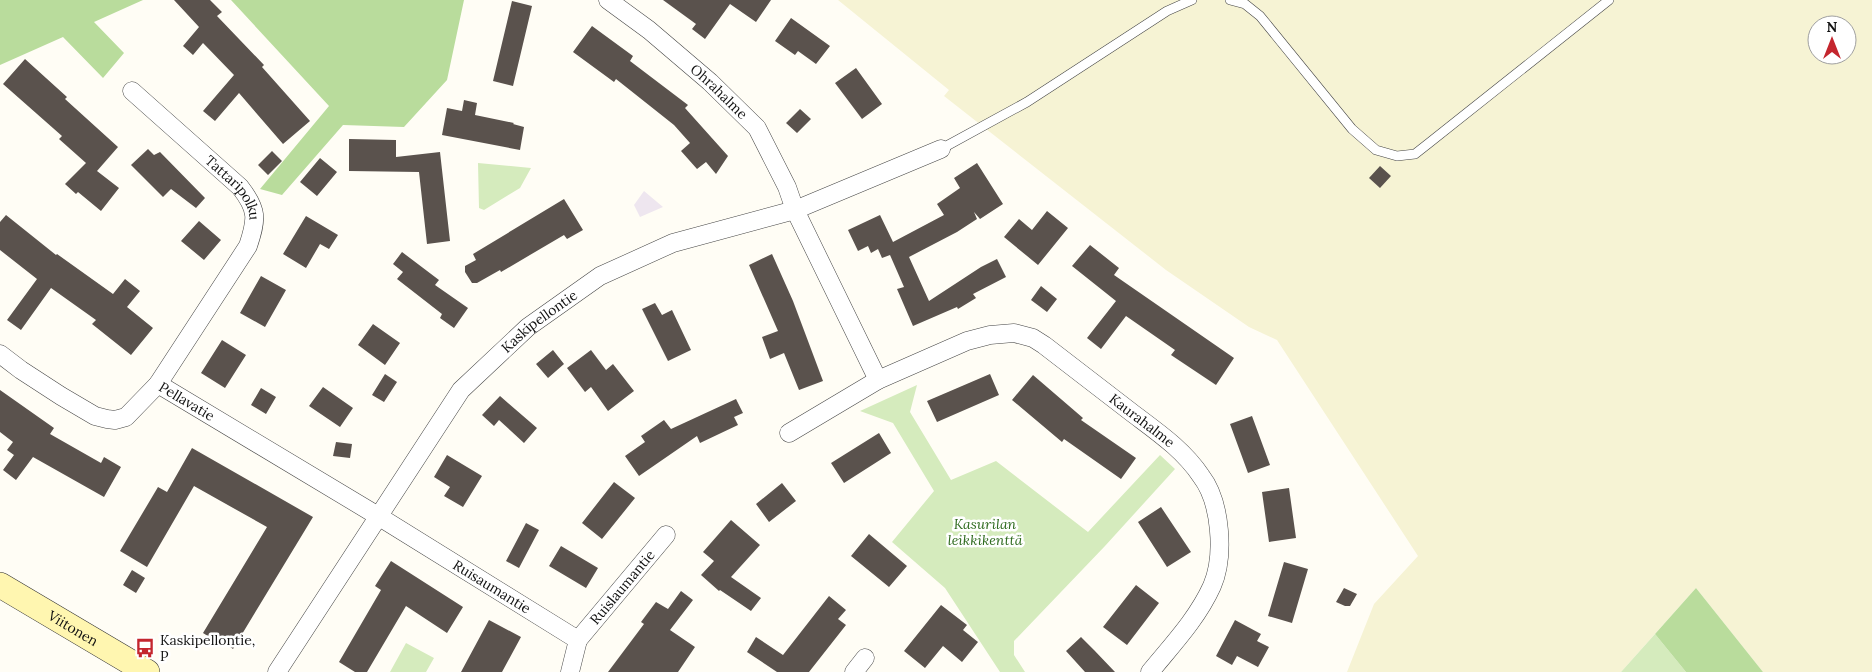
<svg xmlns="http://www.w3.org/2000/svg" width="1872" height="672" font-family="Lora,serif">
<rect width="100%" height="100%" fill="#fffdf5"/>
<!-- industrial -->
<path fill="#eee6ef" d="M644 191 663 207 640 217 634 205Z"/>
<!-- farmland -->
<path fill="#f6f3d4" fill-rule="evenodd" d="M838 0H1872V672H1763L1696 588 1621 672H1347L1374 604 1418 556 1277 340 1249 327 1166 270 944 96 949 90ZM1817 25H1847V55H1817Z"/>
<!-- green -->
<path fill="#d5ebbd" d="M478 163 531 168 520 188 484 210 479 208Z
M917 385 910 412 951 480 996 461 1088 532 1160 455 1175 469 1105 546 1014 641V655L1025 672H1000L945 588 892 542 934 491 893 423 860 411Z
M1655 634 1686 672H1621Z
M406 643 434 658 426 672H390Z"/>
<!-- forest -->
<path fill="#b9dc9c" d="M0 0H143L94 22 124 53 103 78 63 37 0 65Z
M231 0H464L447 80 404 127 343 125 282 195 260 189 329 106Z
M1696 588 1763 672H1686L1655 634Z"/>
<!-- building -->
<path fill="#5a524d" d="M174 0H210L222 12 217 16 264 65 262 67 310 121 283 144 239 93 215 121 203 111 234 75 203 43 193 55 183 46 199 27Z
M663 0H771L756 22 730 4 705 39 692 29 696 24Z
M512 1 532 6 513 86 493 81Z
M791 18 830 46 816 64 798 51 795 55 775 41Z
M592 26 633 56 630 61 688 105 685 108 728 156 716 174 706 162 697 169 681 151 690 143 674 125 616 79 614 82 573 52Z
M25 59 67 97 65 99 118 147 97 171 119 188 101 211 78 192 76 194 65 184 86 163 59 139 62 136 3 84Z
M856 68 882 104 862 119 835 83Z
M464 100 477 103 475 115 514 123 513 124 524 127 520 150 442 135 447 108 462 111Z
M800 109 811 119 797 133 786 123Z
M349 139 396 140V157L440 152 450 241 427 244 419 172 349 171Z
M148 149 154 155 160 152 205 198 196 208 171 189 163 197 131 165Z
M272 151 282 161 268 175 258 165Z
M320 158 337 172 317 196 300 182Z
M977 163 1003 204 980 219 974 212 977 219 957 232 909 257 929 301 981 267 997 259 1006 277 973 294 976 298 958 309 957 307 913 326 897 289 904 287 890 255 882 258 878 249 871 253 868 246 858 251 848 230 880 215 893 242 944 215 937 204 960 188 954 178Z
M1380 166 1391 176 1380 188 1369 178Z
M564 199 583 230 567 239 564 235 501 272 500 270 477 283H472L465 272V266L476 260 473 254Z
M1047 211 1068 228 1038 265 1004 237 1019 219 1032 230Z
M6 215 56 255 57 254 113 294 125 279 140 291 127 307 153 328 131 355 92 324 96 320 51 288 21 330 7 320 37 279 0 250V222Z
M306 216 338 235 329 249 320 244 306 268 283 254Z
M199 221 221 240 204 260 181 241Z
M1090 245 1119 268 1114 275 1234 358 1216 385 1171 355 1175 350 1126 316 1101 349 1087 338 1116 301 1072 266Z
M402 252 439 280 435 285 468 308 454 328 440 318 442 314 397 279 403 272 393 264Z
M772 254 793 301 823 381 799 390 784 353 770 359 762 337 778 331 749 265Z
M261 276 286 290 265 327 240 313Z
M1041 286 1057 299 1047 312 1031 300Z
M655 303 662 315 672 310 691 350 668 361 642 309Z
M373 324 400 343 385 365 358 345Z
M222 340 246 355 225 388 201 373Z
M553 350 564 364 548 378 536 364Z
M591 350 606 370 613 364 634 391 608 411 591 387 585 392 567 368Z
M385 374 397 382 384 402 372 395Z
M990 374 999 395 937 422 927 401Z
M1033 375 1083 418 1081 420 1136 458 1121 479 1064 439 1062 442 1012 400Z
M323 387 353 408 340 427 309 406Z
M261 388 276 397 266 414 251 405Z
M0 390 54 428 50 434 101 463 104 457 121 467 104 497 33 457 16 480 3 470 14 455 7 450 13 442 0 432Z
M500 396 537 428 524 443 499 420 494 426 482 415Z
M736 399 743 413 734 417 738 425 700 443 697 436 639 476 625 456 645 442 641 436 664 420 671 429Z
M1252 416 1270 465 1248 473 1230 424Z
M879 433 891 453 844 483 831 463Z
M336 442 352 444 350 458 333 456Z
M192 448 313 517 233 649 221 640 219 643 203 633 267 527 194 486 147 567 120 551 158 487 167 492Z
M447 455 482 476 463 507 444 496 450 487 434 477Z
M614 482 635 498 602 539 582 523Z
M782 483 796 501 769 522 756 504Z
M1289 488 1296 538 1269 542 1262 492Z
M1161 507 1191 552 1167 567 1138 522Z
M731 520 760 545 731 577 761 598 751 611 720 590 719 591 701 575 714 561 703 552Z
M526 523 539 530 519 568 506 561Z
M869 534 907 566 889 587 851 556Z
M561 546 598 568 586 588 549 566Z
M391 561 463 607 447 633 406 606 367 672H355L339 662 381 590 375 586Z
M1284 562 1308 569 1292 623 1268 616Z
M132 570 145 578 136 593 123 585Z
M1136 585 1159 603 1127 645 1103 627Z
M1344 588 1357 594 1350 606H1345L1336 602Z
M681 591 693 600 670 630 695 647 678 672H608L644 624 641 622 656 602 668 609Z
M829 596 846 610 838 619 846 625 809 672H777L747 652 756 637 783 655Z
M941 605 967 625 963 630 978 642 962 662 943 646 925 668 904 651Z
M489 620 521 637 502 672H461Z
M1235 620 1261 634 1257 641 1269 647 1258 667 1237 656 1232 665 1216 656Z
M1081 637 1094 650 1115 672H1085L1066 651Z"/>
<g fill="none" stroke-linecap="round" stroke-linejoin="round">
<defs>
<path id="service" d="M1230 0 1245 4 1260 16 1352 129 1376 150 1397 156 1415 154 1429 143 1609 0
M941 149 1027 102 1167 11 1192 0"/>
<g id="minor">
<path id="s1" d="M608 0 649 30 710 82 757 128 787 187 795 210 878 380"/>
<path id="s2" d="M132 91 240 187C258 210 257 219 248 246L158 384"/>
<path id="s3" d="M0 354 21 370 61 396 95 416 107 419 115 420 126 417 158 384 378 516 578 640 570 672"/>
<path id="s4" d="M789 433 878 380 967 341 990 335 1014 333 1033 338 1044 345C1073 367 1102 390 1131 412 1156 431 1183 449 1201 476 1221 502 1225 556 1212 586 1197 619 1172 645 1150 672"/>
<path id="s5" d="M578 640 666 535"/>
<path id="s6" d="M277 672 461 390 528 327 600 276 673 243 795 210 941 149"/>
<path d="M854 672 865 658"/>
</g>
<g id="secondary">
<path id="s7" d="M0 585 147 672"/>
</g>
</defs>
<!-- service casing -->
<use href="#service" stroke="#444" stroke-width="10"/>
<!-- minor casing -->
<use href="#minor" stroke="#444" stroke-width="19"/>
<!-- secondary casing -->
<use href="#secondary" stroke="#333" stroke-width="26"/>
<!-- service -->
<use href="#service" stroke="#fff" stroke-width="9"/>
<!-- minor -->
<use href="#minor" stroke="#fff" stroke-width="18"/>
<!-- secondary -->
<use href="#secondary" stroke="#fff6b0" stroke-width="25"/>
</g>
<!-- icons -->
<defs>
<symbol id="bus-bare" viewBox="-9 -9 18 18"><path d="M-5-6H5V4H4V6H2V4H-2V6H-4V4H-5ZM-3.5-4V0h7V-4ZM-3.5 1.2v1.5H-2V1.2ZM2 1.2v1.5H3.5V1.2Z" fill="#c4262e" stroke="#fff" stroke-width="2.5" paint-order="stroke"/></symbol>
</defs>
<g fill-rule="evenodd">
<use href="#bus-bare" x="131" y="634" width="28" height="28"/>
</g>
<g text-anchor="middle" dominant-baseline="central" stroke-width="5" stroke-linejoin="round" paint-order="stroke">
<!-- street labels -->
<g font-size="14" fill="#111" stroke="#fff">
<text stroke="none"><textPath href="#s1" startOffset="144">Ohrahalme</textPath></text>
<text stroke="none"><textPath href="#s2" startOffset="141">Tattaripolku</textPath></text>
<text stroke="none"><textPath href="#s6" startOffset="441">Kaskipellontie</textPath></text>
<text stroke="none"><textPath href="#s3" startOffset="225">Pellavatie</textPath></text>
<text stroke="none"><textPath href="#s4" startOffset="405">Kaurahalme</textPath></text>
<text stroke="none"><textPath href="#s3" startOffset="582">Ruisaumantie</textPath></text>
<text stroke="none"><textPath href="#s5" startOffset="69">Ruislaumantie</textPath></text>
<text stroke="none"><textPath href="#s7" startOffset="85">Viitonen</textPath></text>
</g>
<!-- park labels -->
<g font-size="14" font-style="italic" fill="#2f6b1f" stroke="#fff">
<text x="985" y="524">Kasurilan<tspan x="985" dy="16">leikkikenttä</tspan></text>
</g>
<!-- poi labels -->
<g font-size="14" fill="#111" stroke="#fff" text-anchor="start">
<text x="160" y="640">Kaskipellontie,<tspan x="160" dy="16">P</tspan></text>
</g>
</g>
<!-- north arrow -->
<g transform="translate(1832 40)"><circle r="24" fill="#ffffff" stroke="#a0a0a0"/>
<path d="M0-4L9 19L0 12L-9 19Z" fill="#c4262e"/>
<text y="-8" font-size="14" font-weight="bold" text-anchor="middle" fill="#111111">N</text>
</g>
</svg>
